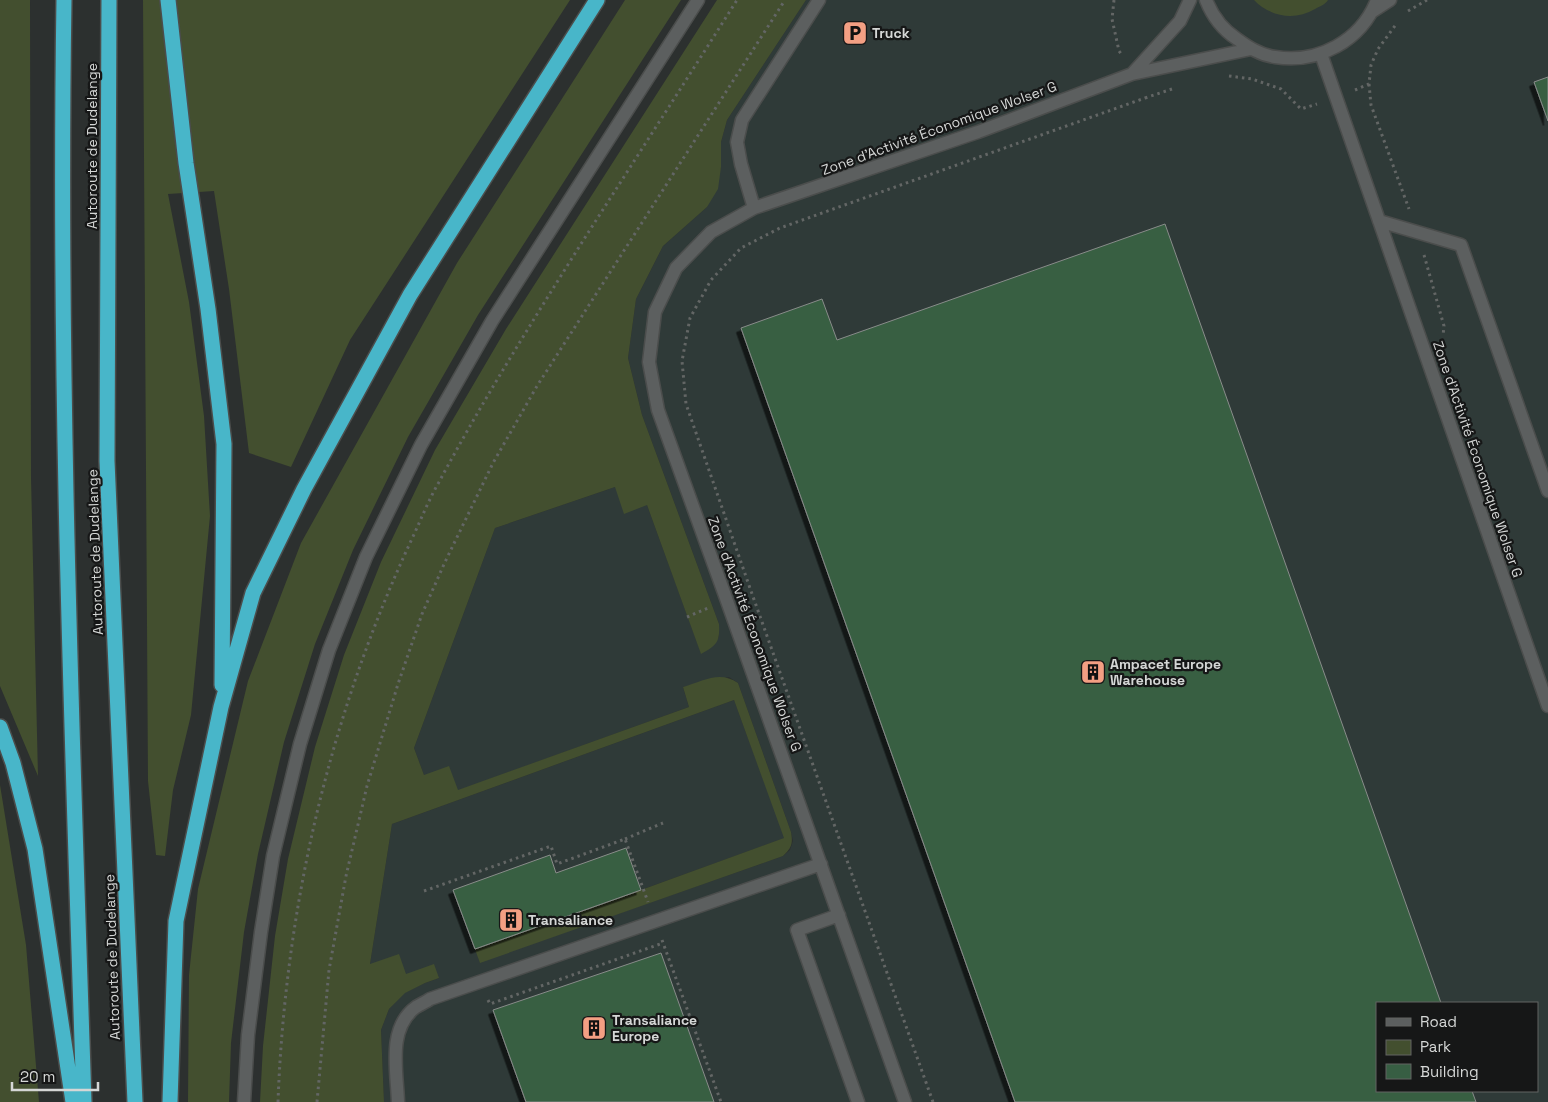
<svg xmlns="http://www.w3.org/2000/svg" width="1548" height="1102" font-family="'Space Grotesk',sans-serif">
<defs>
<filter id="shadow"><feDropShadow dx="-4.5" dy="4.5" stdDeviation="0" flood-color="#0009"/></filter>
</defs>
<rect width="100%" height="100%" fill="#2c302f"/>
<!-- built -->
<path fill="#2f3a38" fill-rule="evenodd" d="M806 0H1548V1102H384L381 1030 389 1009 404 993 425 983 439 978 406 974 370 964 392 824 734 700 785 838 641 890 626 848 556 873 550 856 454 890 480 962 783 856 790 850 793 841 791 832 738 683 729 677 683 687 689 707 457 791 424 775 414 748 495 528 615 487 647 505 701 653 719 637V624L642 415 628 358 636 299 663 246 707 207 721 167V142L727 120ZM1377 1003H1537V1091H1377Z"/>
<!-- green -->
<path fill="#434f2f" d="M0 0H30L31 478 38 776 0 686Z
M143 0H570L350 340 291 467 249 453 229 289 214 191 168 194 189 302 204 416 210 516 191 715 173 790 165 856 156 855 148 781Z
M625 0H681L478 315 408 437 353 550 315 644 284 742 258 854 244 932 231 1043 229 1102H188L189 975 198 889 248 681 301 543 457 263Z
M717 0H806L727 120 721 142V167L718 189 707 207 663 246 636 299 628 358 642 415 719 624C720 642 717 645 701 654L647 505 624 514 615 487 495 528 414 748 424 775 449 766 458 790 689 707 683 687C703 681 720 670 738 683L791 832C793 843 792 848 783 856L480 963 453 890 550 855 556 873 626 848 641 890 784 838 734 700 392 824 370 964 399 954 406 974 434 964 439 978 425 983 405 993 389 1009 381 1030 384 1102H260L263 1046 275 936 288 859 315 747 344 655 381 562 435 450 506 329Z
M1254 0H1328C1325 5 1320 6 1315 9 1295 21 1270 17 1254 0Z
M0 785 26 945 39 1102H0Z"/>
<!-- building -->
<path fill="#375e43" stroke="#898c8a" filter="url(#shadow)" d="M1548 77V121L1534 82Z
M1165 224 1441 1003H1377V1091H1472L1476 1102H1015L741 328 822 299 837 340Z
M626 848 641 890 475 949 453 890 550 855 556 873Z
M661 953 714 1102H526L493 1010Z"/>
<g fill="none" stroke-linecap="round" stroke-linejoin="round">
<defs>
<path id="lane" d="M1206 0C1212 15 1223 30 1237 39 1248 47 1260 55 1275 57 1318 64 1361 41 1377 0
M1373 11 1390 0
M1321 54 1548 706
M1132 74 1180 21 1190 0
M754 208 741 164 737 142 742 120 819 0
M1379 221 1461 245 1548 491
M839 915 797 930 858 1102
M398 1102C397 1071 387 1028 416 1007 421 1004 426 1002 430 999L821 864
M905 1102 727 601 658 410 649 362 655 312 676 268 711 232 754 208 978 132 1132 74 1251 49"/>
<path id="secondary" d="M244 1102 248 1035 261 932 273 856 300 744 329 650 366 557 421 445 492 321 698 0"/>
<path id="highway" d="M64 0C58 367 72 735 84 1102
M109 0 107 461 135 1102
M168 0 186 163 208 309 224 444 222 685
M0 727 13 763 35 849 73 1102
M170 1102 176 921 221 707 253 593 304 489 410 295 597 0"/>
</defs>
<!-- lane casing -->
<use href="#lane" stroke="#4b4d4c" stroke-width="15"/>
<!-- secondary casing -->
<use href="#secondary" stroke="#4b4d4c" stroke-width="15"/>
<!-- highway casing -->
<use href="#highway" stroke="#4b4d4c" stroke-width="18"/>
<!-- path -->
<path stroke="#636665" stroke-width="3" stroke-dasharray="2.5 4" stroke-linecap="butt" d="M1114 0 1112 19 1119 51 1122 55
M1408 11 1427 0
M1229 76 1252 79 1281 89 1301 109 1317 104
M1369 84 1371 105 1409 209
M1355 90 1369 84 1371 65 1378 49 1397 23
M1145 98 1172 89
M1424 255 1444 326 1443 336
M687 617 708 608
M625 839 663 823
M424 891 551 846 557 864 625 839 648 902
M662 940 721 1102
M488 1000 490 1004 663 943
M278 1102C285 909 329 718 410 543 420 522 428 501 439 482 484 398 535 317 586 236 636 158 687 79 737 0
M317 1102 329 970 346 876 367 786 398 684 422 614 445 562 493 463 537 386 785 0
M933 1102 751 591 686 404 682 361 690 318 711 280 741 248 780 228 1145 98"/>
<!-- lane -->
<use href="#lane" stroke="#5c5f5f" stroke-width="12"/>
<!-- secondary -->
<use href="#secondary" stroke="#5c5f5f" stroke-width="12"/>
<!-- highway -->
<use href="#highway" stroke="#48b6c9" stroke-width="15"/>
</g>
<!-- icons -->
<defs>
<symbol id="parking-square" viewBox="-11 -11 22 22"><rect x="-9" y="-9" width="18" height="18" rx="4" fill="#f39f83" stroke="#161717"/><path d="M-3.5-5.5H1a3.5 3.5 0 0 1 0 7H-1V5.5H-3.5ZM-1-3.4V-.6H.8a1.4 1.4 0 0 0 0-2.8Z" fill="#111"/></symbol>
<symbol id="building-square" viewBox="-11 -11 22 22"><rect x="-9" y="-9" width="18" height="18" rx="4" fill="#f39f83" stroke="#161717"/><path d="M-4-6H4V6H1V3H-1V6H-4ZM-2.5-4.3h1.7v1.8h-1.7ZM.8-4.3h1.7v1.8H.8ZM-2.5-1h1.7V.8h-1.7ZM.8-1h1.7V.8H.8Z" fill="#111"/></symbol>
</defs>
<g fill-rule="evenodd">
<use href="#parking-square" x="841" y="19" width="28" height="28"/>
<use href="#building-square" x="1079" y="658" width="28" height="28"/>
<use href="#building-square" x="497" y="906" width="28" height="28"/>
<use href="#building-square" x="580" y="1014" width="28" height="28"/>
</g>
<g text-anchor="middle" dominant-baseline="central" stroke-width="4.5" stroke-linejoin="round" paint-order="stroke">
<!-- poi labels -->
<g font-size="14" font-weight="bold" fill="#d5d7d6" stroke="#161717" text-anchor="start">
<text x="872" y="33">Truck</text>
<text x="1110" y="664">Ampacet Europe<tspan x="1110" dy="16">Warehouse</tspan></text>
<text x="528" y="920">Transaliance</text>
<text x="612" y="1020">Transaliance<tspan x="612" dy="16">Europe</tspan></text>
</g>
<!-- street labels -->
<g font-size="14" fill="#d5d7d6" stroke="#161717">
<text transform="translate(939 128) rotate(-20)">Zone d'Activité Économique Wolser G</text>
<text transform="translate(92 146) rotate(-90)">Autoroute de Dudelange</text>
<text transform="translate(1478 459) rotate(71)">Zone d'Activité Économique Wolser G</text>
<text transform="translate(95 552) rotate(-92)">Autoroute de Dudelange</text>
<text transform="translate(755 634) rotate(70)">Zone d'Activité Économique Wolser G</text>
<text transform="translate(112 957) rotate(-92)">Autoroute de Dudelange</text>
</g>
</g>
<!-- legend -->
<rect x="1376" y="1002" width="162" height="90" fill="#161717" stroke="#626463"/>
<rect x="1386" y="1018" width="25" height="8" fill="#5c5f5f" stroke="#626463"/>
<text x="1420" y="1027" font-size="15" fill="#d5d7d6">Road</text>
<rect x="1386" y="1040" width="25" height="15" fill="#434f2f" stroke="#626463"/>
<text x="1420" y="1052" font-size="15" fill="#d5d7d6">Park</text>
<rect x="1386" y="1064" width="25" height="15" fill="#375e43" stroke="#626463"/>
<text x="1420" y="1077" font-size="15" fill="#d5d7d6">Building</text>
<!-- scale -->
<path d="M12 1082v8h86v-8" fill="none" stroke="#d5d7d6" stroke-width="2.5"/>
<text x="20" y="1082" font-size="15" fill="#d5d7d6" stroke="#161717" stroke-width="4" paint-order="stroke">20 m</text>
</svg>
